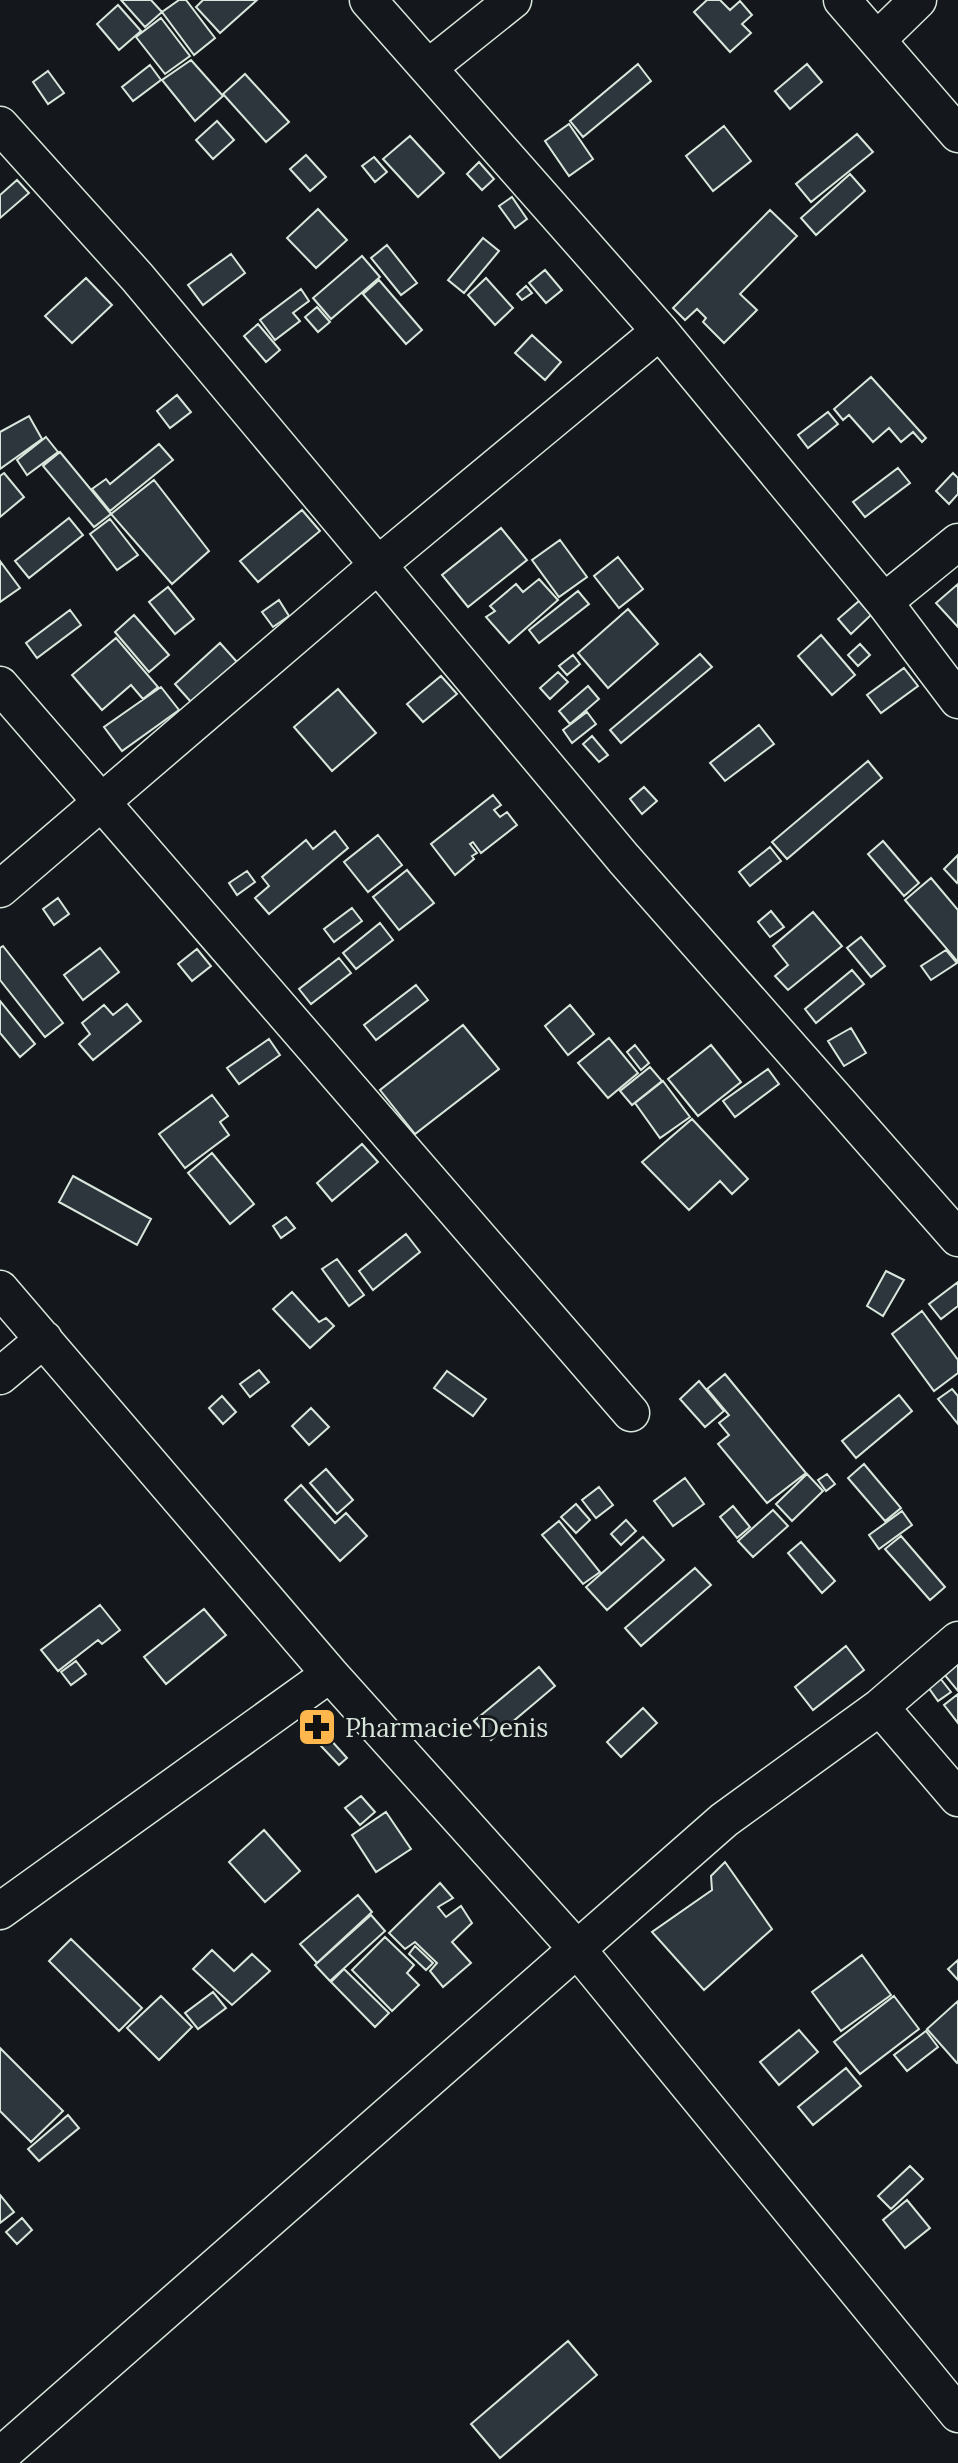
<svg xmlns="http://www.w3.org/2000/svg" width="958" height="2463" font-family="Lora,serif">
<rect width="100%" height="100%" fill="#14181c"/>
<!-- building -->
<path fill="#2c363c" stroke="#d8e6dc" stroke-width="2" d="M121 0H151L162 12 145 27Z
M179 0H186L215 38 194 55 162 12Z
M203 0H257L220 33 196 7Z
M707 0H720L730 10 740 1 752 15 742 24 751 33 730 52 694 12Z
M118 5 141 31 119 50 97 24Z
M161 18 190 56 165 74 136 37Z
M191 60 223 96 195 121 162 80Z
M638 64 651 81 583 137 570 121Z
M807 64 822 82 790 109 775 91Z
M150 65 161 80 133 101 122 87Z
M48 71 64 93 48 104 33 82Z
M245 74 289 122 266 142 223 94Z
M217 121 234 140 213 159 196 140Z
M569 124 593 159 569 176 545 141Z
M724 126 751 161 713 191 686 156Z
M857 134 873 152 811 202 796 184Z
M410 136 444 173 418 197 383 159Z
M306 155 326 177 310 191 290 169Z
M374 157 387 172 375 182 362 166Z
M479 162 494 179 482 190 467 174Z
M850 174 865 191 816 235 801 218Z
M17 180 29 193 0 218V195Z
M512 197 527 219 515 228 499 206Z
M318 209 347 240 316 268 287 238Z
M770 210 797 236 740 294 757 310 724 343 703 322 706 318 697 309 685 320 673 308Z
M483 238 499 251 464 293 448 280Z
M387 245 417 283 401 295 371 258Z
M231 254 245 273 203 305 188 285Z
M362 256 380 277 331 319 313 298Z
M545 270 562 290 546 303 529 283Z
M86 278 112 305 72 343 45 316Z
M486 278 513 308 495 325 468 295Z
M379 280 422 330 406 344 363 294Z
M526 286 532 293 522 300 517 294Z
M301 289 309 301 293 313 300 321 275 340 260 320Z
M317 307 330 322 318 332 305 317Z
M258 324 280 350 266 362 244 336Z
M532 335 561 362 545 380 515 353Z
M871 377 926 438 922 442 913 432 901 442 889 428 873 442 849 415 843 420 834 409Z
M177 395 191 412 170 428 157 411Z
M828 412 838 424 808 448 798 435Z
M29 416 42 439 0 469V432Z
M46 437 58 452 27 475 17 460Z
M159 444 173 460 110 511 92 489 106 479 110 484Z
M60 452 111 514 94 527 43 466Z
M898 468 910 483 865 517 853 502Z
M4 473 24 497 0 517V476Z
M953 473 958 478V494L949 504 936 491Z
M154 480 209 551 172 584 111 514Z
M302 510 320 531 258 582 240 561Z
M69 518 83 535 29 578 15 561Z
M110 519 138 555 117 570 90 534Z
M501 528 527 560 468 607 442 575Z
M560 540 587 577 559 597 532 560Z
M618 557 643 589 619 608 594 576Z
M0 561 20 588 0 602Z
M539 579 558 600 509 643 486 617 495 611 490 606 516 584 523 592Z
M958 584V627L936 603Z
M168 587 194 619 175 634 149 602Z
M578 591 589 604 539 643 529 630Z
M279 600 289 616 273 627 262 612Z
M859 601 871 615 851 634 838 619Z
M628 609 658 644 608 688 578 653Z
M70 610 81 625 37 658 26 643Z
M134 615 169 655 149 672 115 632Z
M821 635 855 675 832 695 798 656Z
M116 638 158 687 143 699 131 685 102 710 72 675Z
M220 643 237 662 191 702 175 684Z
M860 644 870 655 858 666 848 655Z
M700 654 712 667 621 743 610 730Z
M573 655 580 664 567 675 559 666Z
M904 668 918 686 881 713 867 695Z
M558 672 568 682 550 699 540 688Z
M441 676 457 694 423 722 407 704Z
M588 686 599 699 570 724 559 711Z
M161 687 179 710 122 751 104 727Z
M338 689 376 733 332 771 294 727Z
M587 712 596 724 572 743 563 730Z
M759 725 774 744 725 781 710 763Z
M592 736 608 755 599 762 583 744Z
M868 761 882 778 787 859 772 842Z
M644 787 657 801 642 814 630 799Z
M493 795 501 805 494 810 500 817 507 812 517 825 481 853 473 842 470 844 477 853 472 856 474 859 455 875 431 844Z
M335 831 348 848 269 914 255 898 269 886 262 877 306 840 313 849Z
M378 835 402 865 368 892 344 862Z
M883 841 919 883 904 896 868 854Z
M770 847 781 861 750 886 739 872Z
M958 855V881L957 883 944 869Z
M407 870 434 903 399 930 373 897Z
M247 871 255 882 237 895 229 883Z
M931 878 958 910V962L905 900Z
M58 898 69 914 54 925 43 909Z
M352 908 362 921 334 942 324 929Z
M771 911 784 927 770 937 758 922Z
M813 912 842 946 788 990 775 976 788 965 773 946Z
M380 923 393 940 356 969 343 953Z
M861 937 885 966 871 977 847 948Z
M3 946 63 1023 45 1037 0 980V948Z
M100 948 119 972 83 1000 64 975Z
M197 949 211 966 192 981 178 964Z
M946 950 957 963 931 980 921 966Z
M339 958 351 973 311 1004 299 989Z
M852 970 864 984 816 1023 805 1009Z
M416 985 428 1000 376 1040 364 1025Z
M0 1001 35 1044 20 1057 0 1033Z
M127 1004 141 1021 93 1060 79 1044 90 1034 82 1023 104 1005 113 1015Z
M570 1005 594 1034 568 1055 545 1026Z
M463 1025 499 1069 415 1134 380 1090Z
M851 1028 866 1053 844 1066 828 1041Z
M609 1038 638 1073 608 1098 578 1063Z
M269 1039 280 1055 239 1084 227 1068Z
M635 1045 649 1063 641 1070 627 1052Z
M711 1045 741 1082 698 1116 668 1079Z
M650 1067 662 1081 632 1105 620 1091Z
M768 1069 779 1084 735 1117 723 1101Z
M663 1081 690 1117 660 1138 635 1103Z
M212 1095 228 1116 220 1122 229 1135 185 1168 159 1134Z
M692 1119 748 1179 732 1194 720 1181 689 1210 642 1162Z
M362 1144 378 1162 332 1201 317 1183Z
M212 1153 254 1204 230 1224 188 1173Z
M73 1176 151 1219 137 1245 59 1202Z
M286 1217 295 1228 281 1238 273 1226Z
M406 1234 420 1252 373 1290 359 1271Z
M337 1259 364 1295 349 1306 322 1269Z
M886 1271 904 1280 883 1316 867 1306Z
M958 1282V1306L941 1319 929 1304Z
M292 1292 319 1322 326 1318 334 1326 310 1348 273 1309Z
M922 1311 958 1360V1373L934 1391 892 1334Z
M259 1370 269 1382 250 1397 240 1384Z
M447 1371 486 1399 473 1416 434 1388Z
M725 1374 806 1473 767 1503 718 1444 729 1435 719 1423 729 1415 707 1389Z
M699 1381 724 1411 705 1427 680 1399Z
M952 1389 958 1396V1424L938 1399Z
M899 1395 912 1411 856 1458 842 1441Z
M222 1396 236 1412 223 1424 209 1408Z
M311 1408 329 1427 309 1445 292 1426Z
M864 1464 901 1508 885 1521 848 1478Z
M326 1469 353 1500 337 1514 310 1483Z
M807 1474 823 1491 792 1521 776 1504Z
M827 1474 835 1484 826 1491 818 1480Z
M685 1478 704 1504 673 1526 654 1501Z
M301 1485 335 1523 346 1513 367 1536 340 1561 285 1500Z
M599 1487 613 1505 596 1518 582 1500Z
M576 1504 590 1520 576 1533 561 1517Z
M733 1506 750 1527 737 1538 720 1517Z
M773 1510 788 1526 753 1557 738 1541Z
M902 1511 912 1525 879 1549 869 1535Z
M626 1520 636 1531 621 1545 611 1534Z
M559 1521 600 1572 583 1584 542 1535Z
M901 1536 945 1587 930 1600 885 1549Z
M643 1537 664 1560 607 1610 586 1587Z
M801 1542 835 1581 822 1593 788 1553Z
M695 1568 711 1585 641 1646 625 1628Z
M100 1605 120 1630 102 1644 98 1640 58 1671 41 1650Z
M204 1609 226 1635 166 1684 144 1657Z
M846 1646 864 1670 813 1710 795 1687Z
M76 1661 86 1674 71 1685 61 1672Z
M958 1661V1691L943 1673Z
M539 1667 555 1686 491 1740 474 1721Z
M940 1678 951 1692 938 1701 928 1687Z
M958 1694V1723L944 1705Z
M643 1708 657 1723 621 1757 607 1742Z
M329 1738 347 1758 339 1765 321 1746Z
M361 1796 375 1812 360 1825 345 1808Z
M386 1812 411 1849 376 1872 352 1835Z
M264 1830 300 1871 265 1902 229 1862Z
M725 1862 772 1929 704 1990 652 1932 712 1890 711 1876Z
M440 1883 453 1898 438 1907 446 1917 461 1906 472 1923 452 1942 471 1963 443 1987 430 1971 437 1963 415 1942 405 1949 389 1933Z
M358 1895 372 1912 317 1963 300 1944Z
M371 1915 385 1931 330 1981 315 1965Z
M385 1937 414 1965 407 1973 419 1985 392 2011 352 1970Z
M71 1939 142 2008 119 2031 49 1961Z
M415 1946 433 1963 426 1970 409 1954Z
M212 1950 234 1971 252 1954 270 1971 232 2005 193 1969Z
M862 1955 891 1995 841 2031 812 1992Z
M958 1960V1980L948 1969Z
M344 1969 389 2013 375 2027 331 1982Z
M213 1992 226 2008 198 2029 185 2013Z
M161 1996 192 2027 159 2060 127 2028Z
M894 1996 919 2029 860 2074 834 2042Z
M958 2001V2062L957 2063 927 2029Z
M799 2030 818 2052 779 2085 760 2062Z
M926 2031 938 2047 907 2071 894 2055Z
M0 2048 63 2111 31 2142 0 2111Z
M846 2068 861 2086 813 2125 798 2107Z
M68 2115 79 2128 39 2161 28 2149Z
M910 2166 923 2179 891 2209 878 2196Z
M0 2195 14 2212 0 2223Z
M907 2200 930 2228 905 2248 883 2220Z
M22 2218 32 2230 17 2244 6 2232Z
M568 2341 597 2375 500 2458 471 2424Z"/>
<g fill="none" stroke-linecap="round" stroke-linejoin="round">
<defs>
<path id="minor" d="M368 0 660 331 884 602 958 700
M842 0 958 134
M877 40 918 0
M428 68 513 0
M0 125 137 277 624 859 958 1238
M884 602 958 542
M0 685 631 1413
M0 889 379 564 660 331
M0 1289 330 1674 577 1949 958 2414
M0 1376 44 1339
M880 1707 958 1798
M0 1911 330 1674
M0 2456 724 1820 880 1707 958 1640"/>
</defs>
<!-- minor casing -->
<use href="#minor" stroke="#d8e6dc" stroke-width="39"/>
<!-- minor -->
<use href="#minor" stroke="#14181c" stroke-width="36"/>
</g>
<!-- icons -->
<defs>
<symbol id="pharmacy-square" viewBox="-11 -11 22 22"><rect x="-9" y="-9" width="18" height="18" rx="4" fill="#ffb74d" stroke="#14181c"/><path d="M-2-6h4v4h4v4h-4v4h-4v-4h-4v-4h4Z" fill="#111"/></symbol>
</defs>
<g fill-rule="evenodd">
<use href="#pharmacy-square" x="295" y="1705" width="44" height="44"/>
</g>
<g text-anchor="middle" dominant-baseline="central" stroke-width="6" stroke-linejoin="round" paint-order="stroke">
<!-- poi labels -->
<g font-size="26" fill="#d8e6dc" stroke="#14181c" text-anchor="start">
<text x="345" y="1727">Pharmacie Denis</text>
</g>
</g>
</svg>
